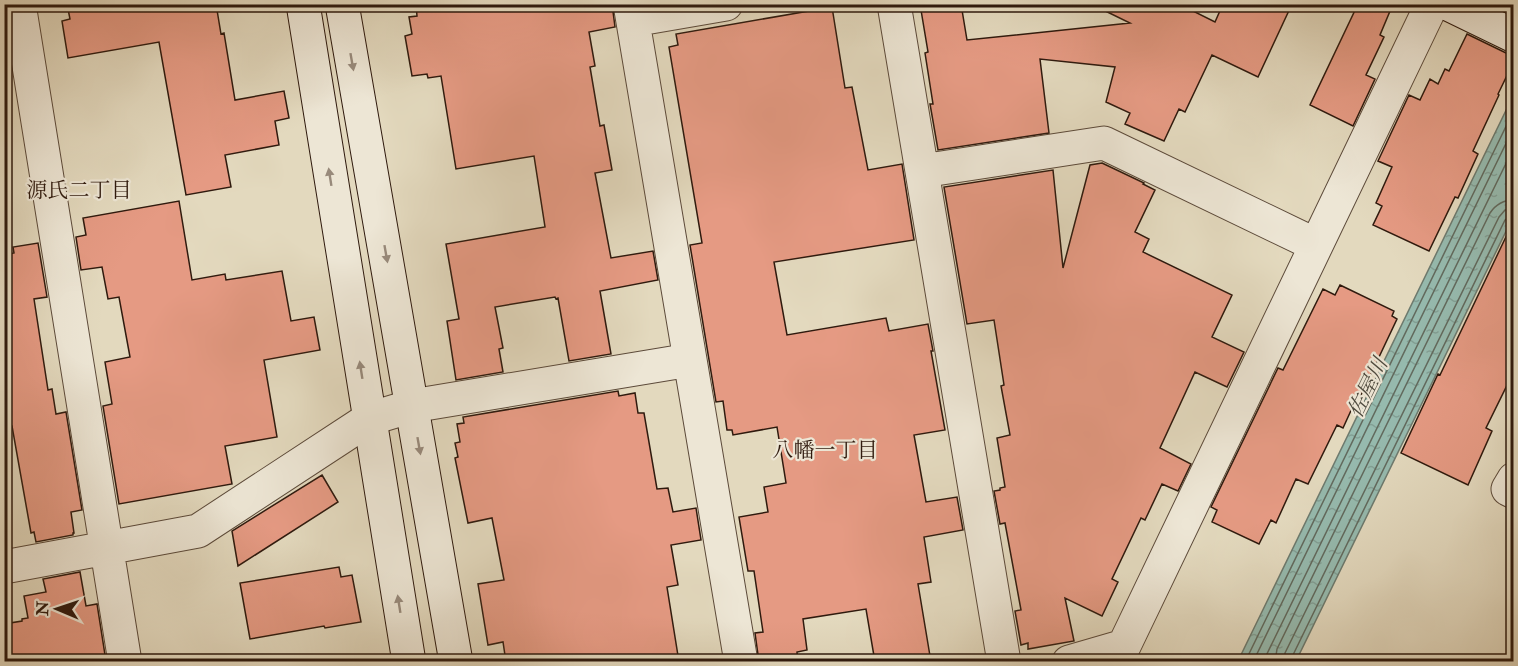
<svg xmlns="http://www.w3.org/2000/svg" width="1518" height="666" font-family="'IM FELL Double Pica','Noto Serif JP',serif">
<defs>
<pattern id="water-ripples" width="26" height="14" patternUnits="userSpaceOnUse" patternTransform="scale(1.5)"><rect width="26" height="14" fill="#96baae"/><path d="M2 4q2-2 4 0t4 0M15 11q2-2 4 0t4 0" fill="none" stroke="#829f94"/></pattern>
</defs>
<rect width="100%" height="100%" fill="#e3d9be"/>
<filter id="stains"><feTurbulence type="fractalNoise" baseFrequency=".00333" numOctaves="4"/><feColorMatrix values="0 0 0 0 .2 0 0 0 0 .09 0 0 0 0 .02 0 0 0 .5 -.17"/></filter>
<radialGradient id="worn" r=".72"><stop offset=".6" stop-color="#630" stop-opacity="0"/><stop offset="1" stop-color="#630" stop-opacity=".3"/></radialGradient>
<!-- water -->
<path fill="url(#water-ripples)" stroke="#6d7a6e" stroke-width="1.5" d="M1513 96V217L1296 661H1238Z"/>
<g fill="none" stroke-linecap="round" stroke-linejoin="round">
<!-- shore -->
<path stroke="#626a5e" stroke-width="1.5" d="M1245 662 1514 110
M1253 662 1514 127
M1263 662 1514 147
M1275 662 1277 649 1490 213C1496 204 1503 200 1514 200
M1284 662 1285 653 1499 217 1505 210 1514 209
M1291 662 1292 657 1505 220 1509 217 1514 216"/>
</g>
<!-- building -->
<path fill="#e59a83" stroke="#2f1a0e" stroke-width="1.5" d="M67 4H216L221 34 224 33 235 100 284 91 289 118 275 121 279 145 225 155 231 187 186 195 159 42 68 58 62 21 70 19Z
M416 4H612L615 27 589 32 595 66 590 67 600 126 604 125 612 170 595 173 611 258 653 251 658 280 600 291 611 354 569 361 558 298 556 299 555 297 495 307 503 348 499 349 503 372 456 380 447 321 459 319 446 244 545 227 534 156 456 169 441 76 428 78 427 74 412 76 405 36 412 34 409 17 417 16Z
M920 4H961L967 40 1130 23 1091 4H1179L1215 22 1223 4H1292L1258 77 1212 55 1185 112 1179 109 1164 141 1125 124 1130 113 1106 102 1115 67 1040 59 1049 133 938 150 930 104H933L925 53 928 52Z
M1358 4H1393L1380 35 1384 37 1366 75 1375 79 1353 126 1310 105Z
M832 7 845 88 852 87 868 170 902 164 914 240 774 262 787 335 886 318 889 331 928 324 933 351H931L945 430 914 435 926 502 957 497 963 530 924 537 931 582 918 584 931 662H875L866 609 803 619 807 650 797 652 798 662H759L755 633 763 632 754 571H748L739 517 768 512 764 487 786 483 777 427 733 435 732 430H727L723 401 716 402 690 245 702 243 669 47 678 45 676 34Z
M1467 34 1506 53 1514 54V61L1498 94 1499 95 1473 151 1478 154 1458 198 1455 197 1429 251 1373 225 1382 206 1376 203 1392 167 1378 161 1409 95 1420 100 1430 79 1438 84 1445 69 1449 71Z
M1102 163 1144 183 1143 184 1155 190 1135 232 1149 239 1143 252 1232 295 1212 337 1244 352 1227 387 1195 372 1160 448 1191 464 1178 491 1162 484 1145 520 1141 518 1112 579 1118 582 1102 616 1065 598 1074 641 1028 649V643L1021 645 1015 611 1021 610 1005 523 1000 524 994 491 1000 490V488L1005 487 997 438 1010 435 1001 386 1004 385 994 320 967 324 944 187 1053 170 1063 268 1090 165Z
M179 201 192 280 225 274 226 280 282 271 291 321 314 317 320 350 264 360 277 437 225 446 232 484 119 504 103 406 112 404 105 362 130 357 119 297 108 299 102 267 81 270 76 237 86 235 83 218Z
M1514 220V371L1486 428 1492 431 1468 485 1401 453 1438 374 1440 375Z
M38 243 47 297 34 299 48 390 52 389 56 414 66 412 82 510 71 512 74 533H73V535L36 542 34 532 31 533 12 426 4 427V255L14 253 13 247Z
M1340 285 1394 311 1392 316 1397 319 1361 395 1359 393 1343 428 1337 425 1308 484 1296 479 1276 523 1271 520 1259 544 1212 522 1217 510 1211 507 1278 368 1283 370 1323 289 1335 295Z
M618 391 619 396 635 393 638 413H644L657 489 668 488 673 512 696 508 701 540 671 545 678 585 667 587 679 662H506L503 642 488 645 478 584 504 580 492 518 468 523 455 458 458 457 455 443 460 442 457 424 464 423 463 417Z
M322 475 338 502 238 566 232 531Z
M339 567 341 577 352 575 361 622 325 628 324 626 250 639 240 583Z
M80 572 86 606 97 604 105 655 69 662H4V624L22 621V619L28 618 24 596 46 592 43 579Z"/>
<g fill="none" stroke-linecap="round" stroke-linejoin="round">
<defs>
<path id="street" d="M19 4 125 662
M630 4 741 662
M894 4 1004 662
M633 20 726 4
M922 171 1104 143 1316 245
M1514 479 1508 489 1514 492
M4 567 198 531 369 419 412 406 690 360
M1069 662 1124 646 1432 4"/>
<path id="secondary" d="M303 4 409 662
M342 4 456 662
M1448 4 1514 36"/>
</defs>
<!-- street casing -->
<use href="#street" stroke="#5c4a3a" stroke-width="35"/>
<!-- secondary casing -->
<use href="#secondary" stroke="#2f1a0e" stroke-width="35"/>
<!-- street -->
<use href="#street" stroke="#ede6d5" stroke-width="33"/>
<!-- secondary -->
<use href="#secondary" stroke="#ede6d5" stroke-width="33"/>
</g>
<!-- one-way arrows -->
<defs><path id="oneway-solid" d="M-6-.8H1V-3.2L6.5 0L1 3.2V.8H-6Z" transform="scale(1.5)"/></defs>
<g fill="#988a7b">
<use href="#oneway-solid" transform="translate(352 62) rotate(80)"/>
<use href="#oneway-solid" transform="translate(330 177) rotate(-99)"/>
<use href="#oneway-solid" transform="translate(386 254) rotate(80)"/>
<use href="#oneway-solid" transform="translate(361 370) rotate(-99)"/>
<use href="#oneway-solid" transform="translate(419 446) rotate(80)"/>
<use href="#oneway-solid" transform="translate(399 604) rotate(-99)"/>
</g>
<g text-anchor="middle" dominant-baseline="central" stroke-width="4.5" stroke-linejoin="round" paint-order="stroke">
<!-- neighbourhood labels -->
<g font-size="21" fill="#2f1a0e" stroke="#ede6d5">
<text x="79" y="190">源氏二丁目</text>
<text x="825" y="450">八幡一丁目</text>
</g>
<!-- water labels -->
<g font-size="21" font-style="italic" fill="#4e4a3e" stroke="#ede6d5">
<text transform="translate(1368 388) rotate(-64)">佐屋川</text>
</g>
</g>
<!-- margin -->
<rect width="1518" height="666" fill="none" stroke="#e3d9be" stroke-width="24"/>
<rect x="6" y="6" width="1506" height="654" fill="none" stroke="#2f1a0e" stroke-width="3"/>
<rect x="12" y="12" width="1494" height="642" fill="none" stroke="#2f1a0e" stroke-width="1.5"/>
<!-- north arrow -->
<g transform="translate(57 609) rotate(272)" stroke="#ede6d5" stroke-width="4.5" paint-order="stroke">
<path d="M0-4.5L10 22L0 15L-10 22Z" fill="#2f1a0e"/>
<text y="-9" font-size="16" font-weight="bold" text-anchor="middle" fill="#2f1a0e">N</text>
</g>
<rect width="100%" height="100%" filter="url(#stains)"/>
<rect width="100%" height="100%" fill="url(#worn)"/>
</svg>
